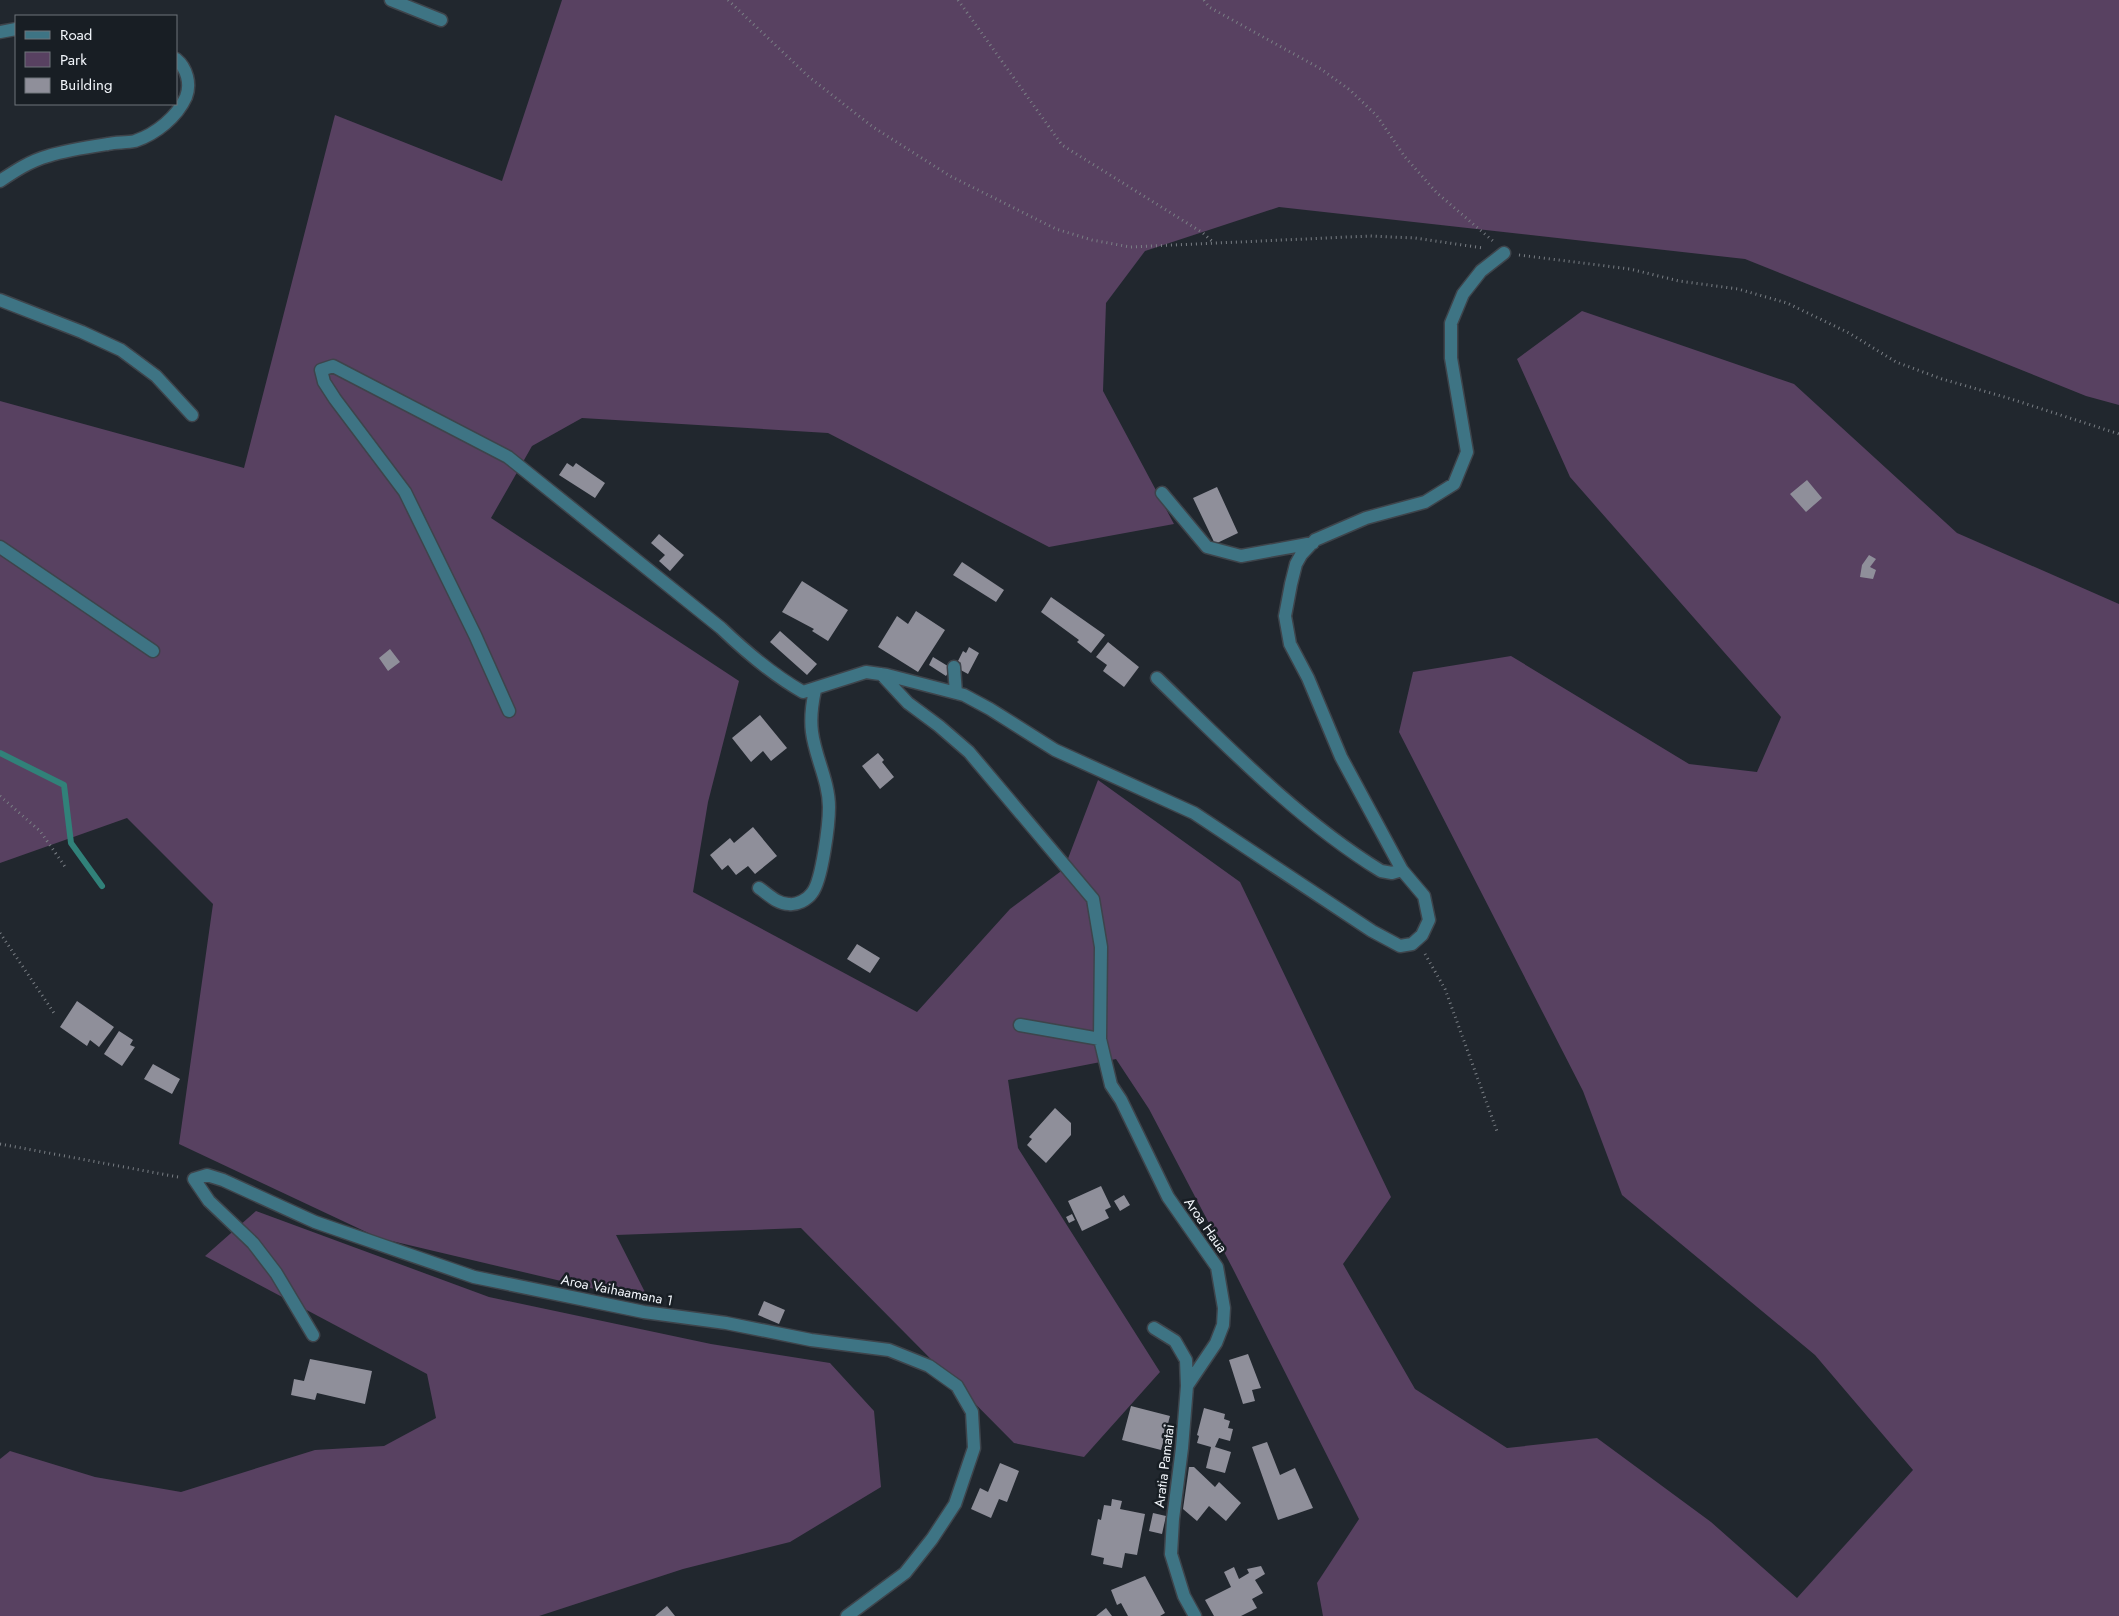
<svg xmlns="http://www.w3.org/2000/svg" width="2119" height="1616" font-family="Jost,sans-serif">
<rect width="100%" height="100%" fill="#21272e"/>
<!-- green -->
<path fill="#584161" d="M562 0H2119V405L2086 396 1745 259 1279 207 1145 251 1106 303 1103 391 1174 524 1049 547 828 433 582 418 532 446 491 518 739 681 708 802 693 892 917 1012 1010 909 1064 869 1098 780 1240 882 1391 1197 1343 1264 1415 1389 1507 1448 1597 1438 1711 1522 1797 1598 1913 1470 1815 1355 1622 1195 1583 1091 1399 732 1413 672 1511 656 1689 764 1757 772 1781 717 1570 477 1517 359 1582 311 1794 384 1957 533 2119 604V1616H1323L1317 1583 1359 1519 1233 1269 1149 1109 1116 1059 1008 1080 1018 1148 1160 1372 1084 1457 1014 1443 801 1228 616 1235 650 1302 379 1238 179 1144 213 904 127 818 0 863V401L244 468 335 115 502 181Z
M256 1211 489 1297 711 1344 830 1363 874 1411 881 1487 790 1542 683 1569 539 1616H0V1459L10 1451 95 1477 181 1492 315 1450 384 1446 436 1418 427 1374 205 1256Z"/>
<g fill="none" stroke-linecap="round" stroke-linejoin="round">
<!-- stream -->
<path stroke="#318179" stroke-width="6" d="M0 753 64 785 71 843 102 886"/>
</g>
<!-- building -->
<path fill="#8f8f9a" d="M567 463 573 467 576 463 605 483 595 498 559 475Z
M1807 480 1822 498 1806 512 1790 494Z
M1217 487 1238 533 1215 544 1193 498Z
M659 534 684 555 670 571 659 561 665 555 651 543Z
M1869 555 1876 559 1870 567 1876 570 1873 579 1860 577 1862 565Z
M962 562 1004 590 996 602 953 575Z
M802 581 848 610 828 641 812 631 814 629 782 612Z
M1051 597 1105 635 1091 653 1077 642 1079 640 1041 612Z
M916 611 945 630 918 672 878 647 897 616 908 624Z
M780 631 817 664 807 675 770 642Z
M1108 642 1139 667 1124 687 1103 671 1107 665 1096 657Z
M969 647 979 653 968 674 957 668 961 663 958 661 963 651 966 653Z
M390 649 400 662 388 671 379 658Z
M933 657 951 668 946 676 929 665Z
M760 715 787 748 771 761 763 751 751 762 732 738Z
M878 753 884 760 882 762 894 777 880 789 862 766Z
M753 827 777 856 755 874 748 866 736 875 728 865 722 870 710 855 730 838 734 843Z
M857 944 880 958 870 973 847 959Z
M77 1001 114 1027 99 1047 90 1040 87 1046 60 1027Z
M119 1031 133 1040 130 1045 135 1047 122 1066 104 1054Z
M153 1064 180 1079 172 1094 144 1079Z
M1055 1108 1071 1123V1135L1046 1163 1027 1145 1032 1139 1029 1137Z
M1101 1186 1111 1207 1105 1210 1109 1218 1082 1231 1068 1201Z
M1124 1195 1130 1205 1120 1211 1114 1201Z
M1072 1214 1075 1220 1069 1223 1066 1217Z
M764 1301 785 1310 779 1324 758 1315Z
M1248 1354 1261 1388 1252 1390 1255 1401 1243 1404 1229 1360Z
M310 1359 372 1371 365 1404 317 1393 315 1400 291 1395 294 1379 304 1381Z
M1131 1406 1170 1416 1161 1450 1122 1440Z
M1204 1408 1225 1414 1224 1419 1230 1421 1228 1428 1233 1429 1230 1441 1219 1438 1215 1447 1231 1452 1225 1473 1206 1468 1211 1447 1197 1443 1199 1436 1197 1435Z
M1267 1442 1280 1475 1295 1468 1313 1508 1278 1520 1252 1447Z
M1000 1463 1019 1471 1007 1502 999 1499 991 1518 971 1509 980 1488 988 1492Z
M1189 1467H1194L1215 1487 1219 1482 1241 1503 1226 1521 1209 1506 1197 1521 1183 1509Z
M1112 1499 1122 1501 1120 1509 1145 1514 1137 1555 1125 1553 1122 1568 1103 1564 1104 1558 1091 1555 1098 1519 1101 1520 1104 1505 1111 1506Z
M1153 1513 1166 1516 1162 1534 1149 1531Z
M1261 1566 1265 1574 1255 1580 1263 1593 1252 1599 1257 1608 1241 1616H1214L1205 1600 1231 1587 1224 1572 1234 1567 1239 1579 1249 1573 1247 1569Z
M1145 1576 1165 1613 1160 1616H1128L1121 1603 1117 1605 1111 1590Z
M667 1606 675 1616H655Z
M1106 1608 1112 1616H1096Z"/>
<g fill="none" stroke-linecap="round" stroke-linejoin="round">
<defs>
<path id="minor" d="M391 0 441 20
M0 32 16 29
M0 181C15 171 30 161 48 156 67 150 88 147 108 144 116 142 126 143 135 141 156 134 177 117 186 97 191 84 187 68 176 59
M0 300 82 332 121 350 156 376 192 415
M1162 493 1207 547 1241 556 1313 543
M0 547 153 651
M954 667 956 693
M881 674 908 703 939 726 969 752 1093 899 1101 947 1100 1039 1111 1085 1121 1100 1168 1197 1217 1267 1224 1308 1223 1325 1216 1343 1187 1386
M1157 678C1226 745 1298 820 1381 871L1392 873 1402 870
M509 711 475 635 405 492 335 399 324 382 321 370 333 366 508 457 721 628C746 652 773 675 803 692L866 672 887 675 964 695 990 709 1055 750 1194 813 1372 931 1400 946 1412 944 1422 935 1429 920 1424 896 1402 870 1341 757 1308 678 1290 644 1285 616 1291 584 1296 564 1301 555 1315 540 1366 518 1425 502 1454 484 1467 452 1451 358V323L1463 294 1481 271 1504 253
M759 888C768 894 777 904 789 904 797 905 807 900 812 893 822 881 829 824 829 807 829 781 815 757 812 732 810 717 812 704 815 690
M1020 1025 1100 1039
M1154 1328 1175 1341 1186 1360 1187 1386 1182 1448 1173 1519 1171 1554 1184 1596 1195 1616
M313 1335 276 1273 253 1243 209 1201 194 1179 207 1175 223 1180 315 1222 474 1277 644 1312 726 1323 811 1340 889 1350 929 1366 957 1386 972 1412 974 1448 955 1504 932 1539 905 1573 847 1616"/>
</defs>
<!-- minor casing -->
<use href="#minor" stroke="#3e444b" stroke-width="15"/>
<!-- path -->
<path stroke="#7a7f85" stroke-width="3" stroke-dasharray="1 4" stroke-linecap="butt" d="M728 0 809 77 873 127 950 176 1056 229 1092 240 1130 247 1370 236 1415 238 1483 248
M958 0 1062 145 1203 233 1214 243
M1204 0 1209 7 1321 69 1350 90 1377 116 1405 157 1437 193 1493 241
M1519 255 1630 269 1679 281 1738 289 1787 303 1849 333 1896 362 1942 379 2008 398 2119 434
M0 796 40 831 66 868
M0 933 54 1013
M1425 954 1445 989 1498 1134
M0 1144 178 1177"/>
<!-- minor -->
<use href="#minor" stroke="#3e7484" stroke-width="12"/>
</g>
<g text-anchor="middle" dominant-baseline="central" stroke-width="5" stroke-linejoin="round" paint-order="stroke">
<!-- street labels -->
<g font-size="14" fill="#f1f5fa" stroke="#181e24">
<text transform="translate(1206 1225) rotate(55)">Aroa Haua</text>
<text transform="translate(617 1290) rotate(11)">Aroa Vaihaamana 1</text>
<text transform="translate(1164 1466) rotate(-83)">Aratia Pamatai</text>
</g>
</g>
<!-- legend -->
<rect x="15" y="15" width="162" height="90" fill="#181e24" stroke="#6f747a"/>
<rect x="25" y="31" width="25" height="8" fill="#3e7484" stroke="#6f747a"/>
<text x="60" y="40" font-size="15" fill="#f1f5fa">Road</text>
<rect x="25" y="52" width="25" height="15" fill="#584161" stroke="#6f747a"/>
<text x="60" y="65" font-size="15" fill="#f1f5fa">Park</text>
<rect x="25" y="78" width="25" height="15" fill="#8f8f9a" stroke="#6f747a"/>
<text x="60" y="90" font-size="15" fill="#f1f5fa">Building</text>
</svg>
